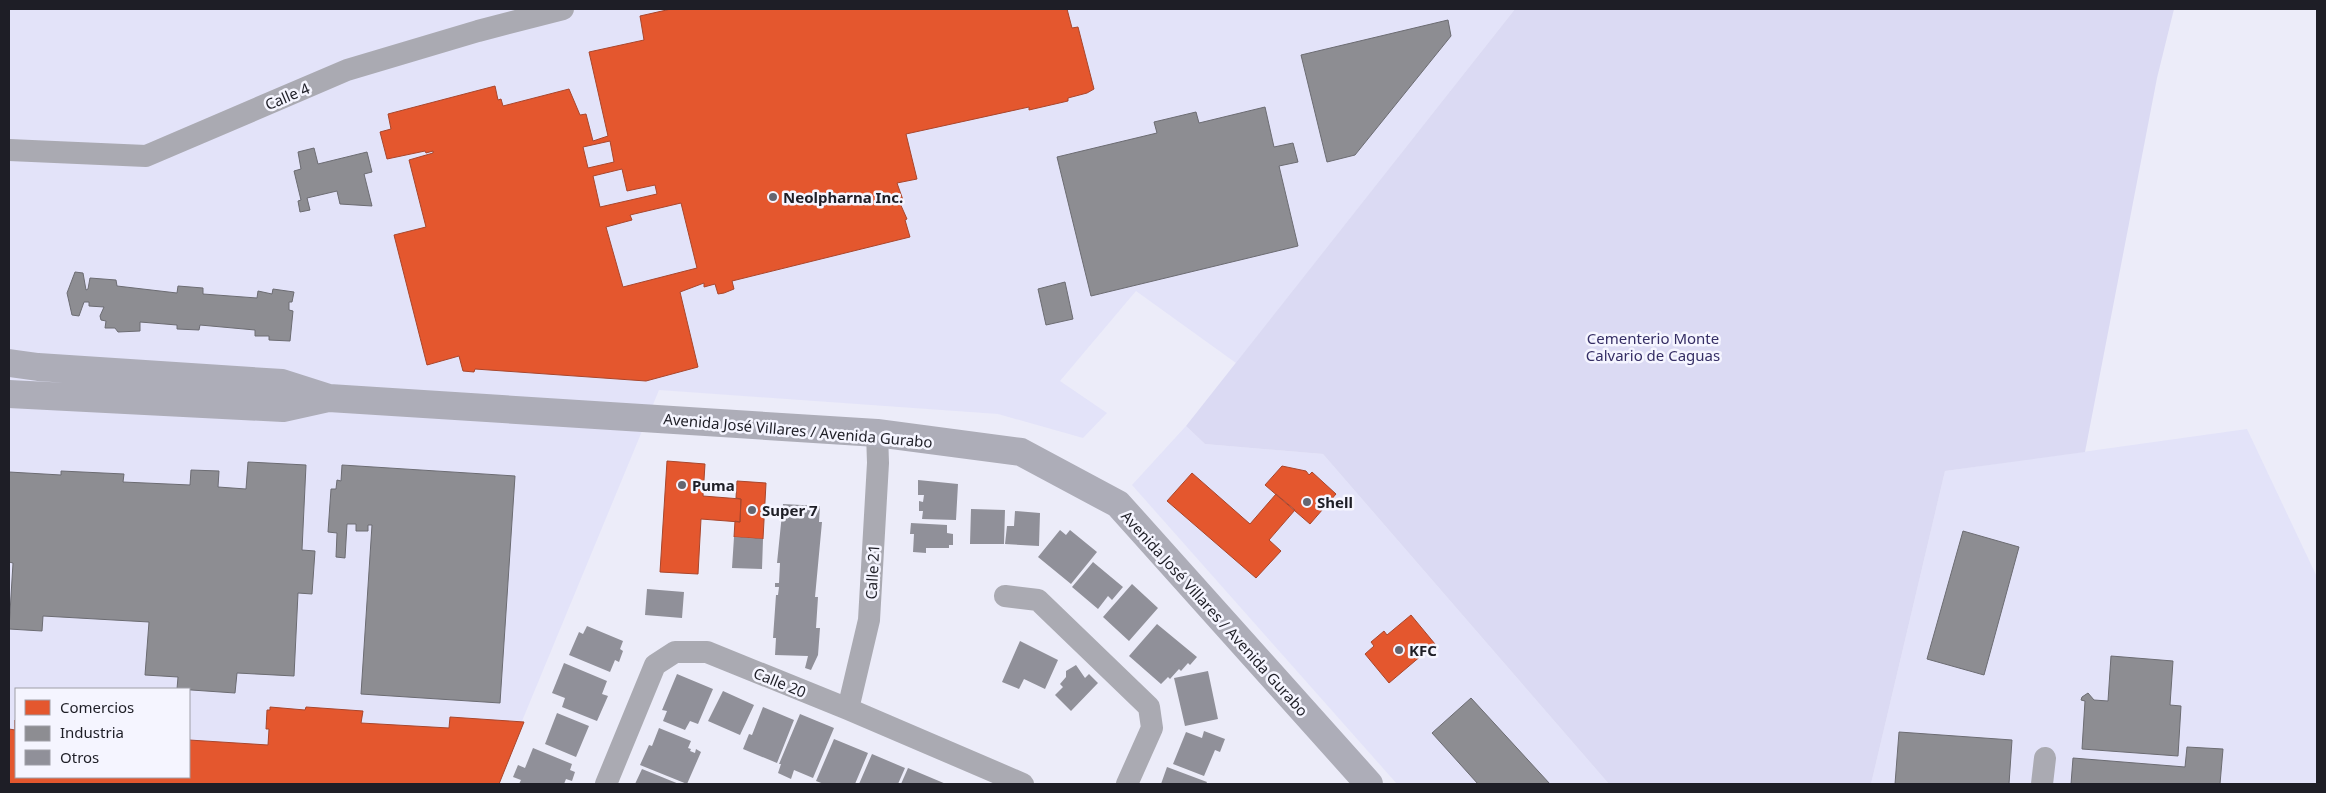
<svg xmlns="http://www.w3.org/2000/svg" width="2326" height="793" font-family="'Noto Sans',sans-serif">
<rect width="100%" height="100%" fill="#ececf9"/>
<!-- built -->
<path fill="#e3e3f9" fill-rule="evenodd" d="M9 9H1515L1236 363 1136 291 1060 381 1107 413 1083 438 998 414 659 390 496 784H9ZM16 689H189V777H16Z
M1186 426 1205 444 1323 454 1609 784H1397L1132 485Z
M2247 429 2317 577V784H1871L1945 471Z"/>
<!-- green -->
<path fill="#dbdaf3" d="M1515 9H2174L2157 78 2085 452 1945 471 1871 784H1609L1323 454 1205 444 1186 426Z"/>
<!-- shops -->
<path fill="#e4572e" stroke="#a9462c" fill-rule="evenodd" d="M671 9H1067L1072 28 1078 27 1094 89 1087 93 1068 98V101L1029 110V107L906 134 917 179 897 183 903 200 899 201 907 219 905 220 910 237 732 281 734 289 724 293 718 294 715 284 704 287V283L680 292 698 367 646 381 475 369 474 372 463 371 459 356 427 365 394 235 426 227 409 160 433 153V151L426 153 425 151 387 159 380 132 391 129 388 114 495 86 498 100 501 99 503 106 569 89 580 115 586 114 593 141 608 136 589 52 644 40 640 16ZM610 141 614 162 588 168 583 147ZM622 169 627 191 655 185 657 194 600 207 593 176ZM681 203 697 268 623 287 606 227 632 220 630 215Z
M667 461 705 464 703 496 741 499 740 522 701 519 698 574 660 572Z
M1282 466 1306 471 1309 475 1312 472 1336 494 1310 524 1265 485Z
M1192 473 1250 524 1276 494 1295 510 1269 540 1281 551 1256 578 1167 501Z
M737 481 766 483 763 539 734 537 735 521 740 522 741 499 736 498Z
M1411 615 1435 644 1389 683 1365 654 1374 646 1371 642 1384 631 1387 635Z
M270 707 305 710 306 707 363 711 361 723 449 728 450 717 524 722 499 784H9V729L15 730V720L16 777H189V740L268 745 269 729H266L267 710H270Z"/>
<!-- industry -->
<path fill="#8d8d92" stroke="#6c6c72" d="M1448 20 1451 36 1355 155 1327 162 1301 55Z
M1265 107 1274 147 1293 143 1298 162 1279 166 1298 246 1091 296 1057 157 1157 133 1154 122 1196 112 1199 123Z
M314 148 318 164 367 152 372 172 364 174 372 206 340 204 337 191 307 198 310 210 300 212 298 201 301 200 294 171 301 169 298 152Z
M75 272 83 273 86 290 88 289 90 278 116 280 117 286 177 293 178 286 203 288V294L257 298 258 291 272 294 273 289 294 292 292 302H289V310L293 311 290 341 269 340V336H255V330L200 325 199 330 177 329V325L140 322V331L118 332 115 328H105L106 321 101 320 100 316 104 307 89 306V302H84L79 316 72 315 67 293Z
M1065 282 1073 319 1046 325 1038 289Z
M248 462 306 465 302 550 315 551 312 594 298 593 294 676 237 673 235 693 177 689 178 677 145 675 149 622 43 616 42 631 9 629 13 563 9 562V472L61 475V471L124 474 123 482 190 485 191 470 219 471 218 487 246 489Z
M342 465 515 476 500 703 361 694 372 525H368V531H356V524H347L345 558 336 557 337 533 328 532 331 489H336L337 480 341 481Z
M1963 531 2019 547 1984 675 1927 659Z
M2111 656 2173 661 2170 705 2181 706 2178 756 2082 749 2085 701 2081 700 2082 697 2088 693 2094 700 2108 701Z
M1471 698 1550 784H1478L1432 733Z
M1899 732 2012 740 2009 784H1895Z
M2187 747 2223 749 2220 784H2071L2073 758 2185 767Z"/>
<!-- building -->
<path fill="#909099" d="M918 480 958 484 956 520 922 519 923 511H919V501L923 502 924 495H918Z
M783 504 820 506 819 522H822L815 597H818L816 628H820L818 655 811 670 805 668 808 656 775 655 776 638H773L776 595H778L779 587H775V583H779L780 563H777Z
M971 509 1005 510 1004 544H970Z
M1015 511 1040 513 1039 546 1005 544 1007 526H1014Z
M911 523 947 525V533L953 534V545H949V548H926V553L913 552 914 534H910Z
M1060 530 1066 535 1070 530 1097 552 1071 584 1038 557Z
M734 537 763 539 762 569 732 568Z
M1093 562 1123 587 1112 600 1108 596 1098 609 1072 587Z
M1132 584 1158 608 1129 641 1103 617Z
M647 589 684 592 682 618 645 615Z
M1157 624 1197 657 1190 665 1188 663 1181 671 1179 669 1170 679 1168 677 1161 684 1129 656Z
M587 626 623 641 620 649 623 651 619 662 615 660 610 672 569 655 579 632 583 634Z
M1020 641 1058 660 1045 689 1024 679 1019 689 1002 682Z
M564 663 607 681 602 694 608 696 597 721 562 707 565 698 552 693Z
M1076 665 1085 678 1089 674 1098 683 1071 711 1055 695 1063 687 1060 684 1066 677V671Z
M1208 671 1218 719 1185 726 1174 678Z
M677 674 713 689 698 724 690 721 685 730 663 721 667 711 662 710Z
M723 691 754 705 740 735 708 721Z
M763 707 794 720 777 763 743 749 749 734 752 735Z
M557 713 589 726 576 757 545 744Z
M800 714 834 728 813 778 794 770 791 779 778 773 781 764H779Z
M659 728 691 741 688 748 691 749 690 751 695 753 696 749 701 752 687 784 640 765 649 745 652 746Z
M1204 731 1225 739 1220 752 1215 750 1204 776 1173 764 1186 732 1202 738Z
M834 739 868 753 855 784H824L816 781Z
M533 748 572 764 570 770 575 772 572 781 566 779 564 784H519L521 780 513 777 518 765 525 768Z
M872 754 905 768 898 784H859Z
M1167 767 1207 782 1206 784H1161Z
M908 768 946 784H901Z
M642 769 679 784H635Z"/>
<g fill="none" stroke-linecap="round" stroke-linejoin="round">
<!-- minor -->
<path stroke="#aaaab2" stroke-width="22" d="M9 150 146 156 347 70 478 31 563 9
M1005 596 1038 600 1149 707 1152 728 1127 784
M848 709 869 620 878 463 877 433
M606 784 655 665 675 652H707L848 709 1023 784
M2042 784 2045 758"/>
<!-- major -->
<path stroke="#adadb8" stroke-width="28" d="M9 363 38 367 282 383 329 398 877 433 1021 452 1118 504 1369 784
M9 394 283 408 328 398"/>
</g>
<!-- markers -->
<g fill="#666670" stroke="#f5f5ff" stroke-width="2">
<circle cx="773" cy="197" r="5"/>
<circle cx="682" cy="485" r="5"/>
<circle cx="1307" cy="502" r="5"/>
<circle cx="752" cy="510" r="5"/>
<circle cx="1399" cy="650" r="5"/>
</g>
<g text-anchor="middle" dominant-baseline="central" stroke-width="5" stroke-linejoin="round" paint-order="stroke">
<!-- street labels -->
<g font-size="15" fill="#1e1e26" stroke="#f5f5ff">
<text transform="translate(287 96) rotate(-23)">Calle 4</text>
<text transform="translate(798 430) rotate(5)">Avenida José Villares / Avenida Gurabo</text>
<text transform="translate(872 572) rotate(-87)">Calle 21</text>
<text transform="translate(1215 613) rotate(48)">Avenida José Villares / Avenida Gurabo</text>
<text transform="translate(780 682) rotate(22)">Calle 20</text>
</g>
<!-- poi labels -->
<g font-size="15" font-weight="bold" fill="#1e1e26" stroke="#f5f5ff" text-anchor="start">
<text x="783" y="197">Neolpharna Inc.</text>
<text x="692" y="485">Puma</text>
<text x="1317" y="502">Shell</text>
<text x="762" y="510">Super 7</text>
<text x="1409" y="650">KFC</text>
</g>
<!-- park labels -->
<g font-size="15" fill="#352e65" stroke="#f5f5ff">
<text x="1653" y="338">Cementerio Monte<tspan x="1653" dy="17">Calvario de Caguas</tspan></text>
</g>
</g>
<!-- border -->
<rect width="2326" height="793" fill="none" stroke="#1e1e26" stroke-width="20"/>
<!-- legend -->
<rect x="15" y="688" width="175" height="90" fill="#f5f5ff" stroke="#9f9fa8"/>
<rect x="25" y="700" width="25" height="15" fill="#e4572e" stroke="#9f9fa8"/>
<text x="60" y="713" font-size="15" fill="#1e1e26">Comercios</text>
<rect x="25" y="726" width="25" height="15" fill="#8d8d92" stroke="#9f9fa8"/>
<text x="60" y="738" font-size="15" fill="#1e1e26">Industria</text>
<rect x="25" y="750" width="25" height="15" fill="#909099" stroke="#9f9fa8"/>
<text x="60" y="763" font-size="15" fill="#1e1e26">Otros</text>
</svg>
